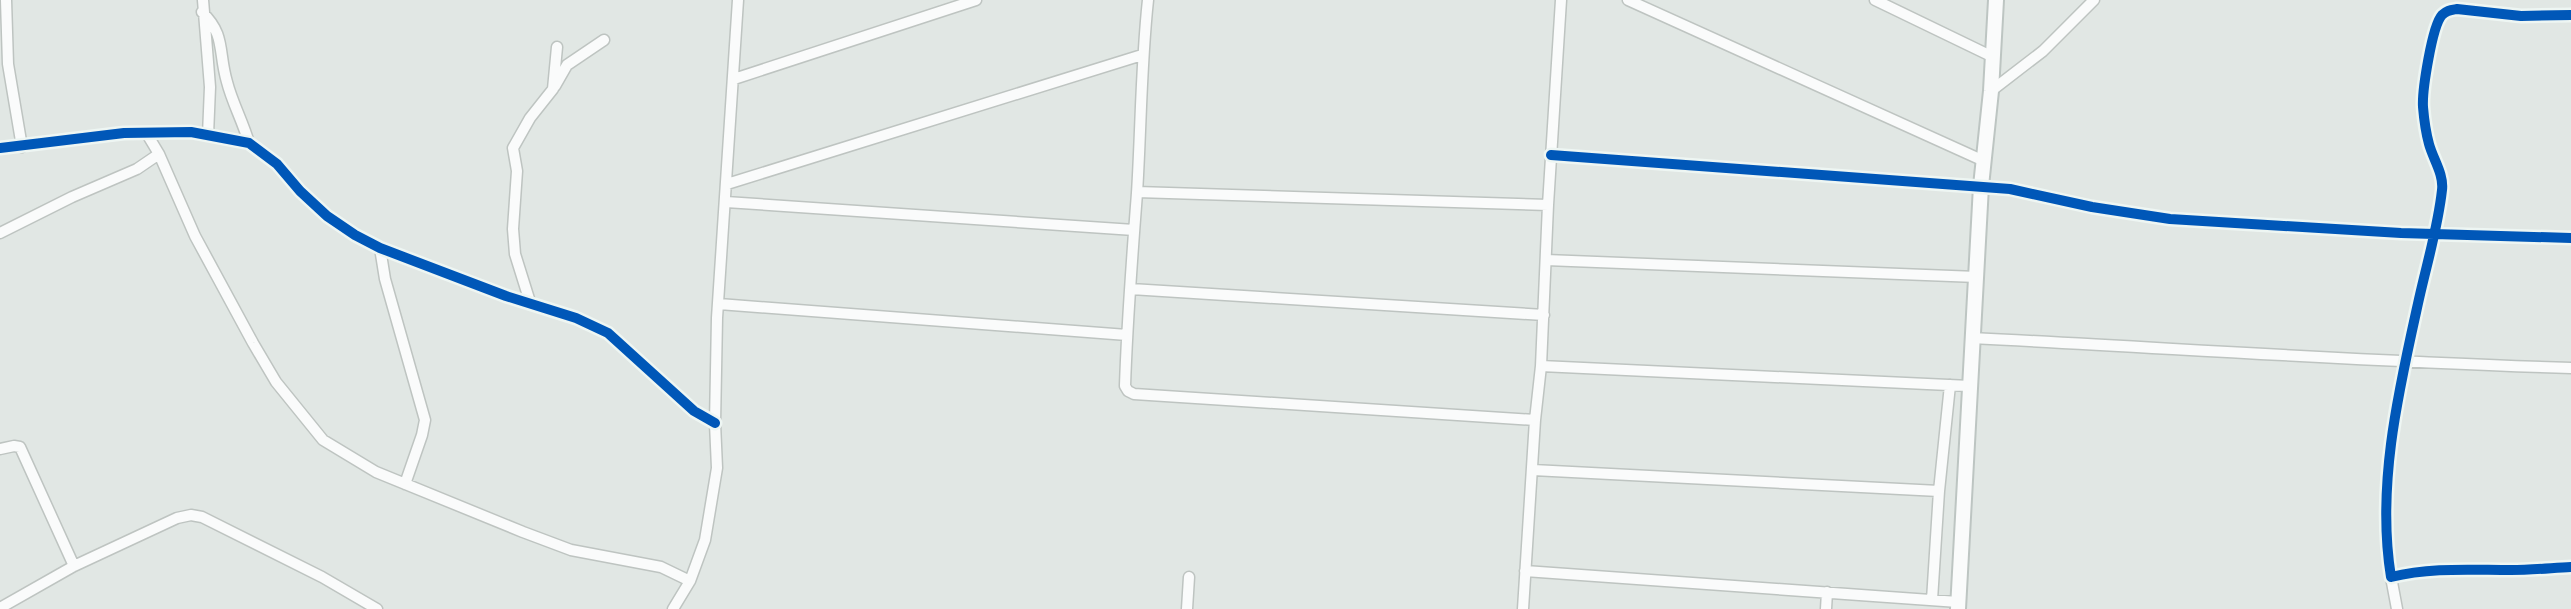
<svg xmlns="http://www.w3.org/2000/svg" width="2571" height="609" font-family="Montserrat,sans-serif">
<rect width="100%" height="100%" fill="#e1e7e4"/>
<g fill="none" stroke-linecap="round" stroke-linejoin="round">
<defs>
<path id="street" d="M6 0 8 64 22 147
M203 0 210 87 208 135
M1148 0C1141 64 1141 129 1137 193 1132 258 1127 322 1125 386L1128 391 1134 394 1535 420
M1628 0 1984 161
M1875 0 1991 56
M202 12C226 35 218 52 227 82 232 102 243 122 249 143
M2571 15 2521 16 2457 9C2451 10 2447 10 2442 15 2432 26 2422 91 2423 107 2424 119 2426 133 2429 144 2433 159 2444 174 2442 190 2438 227 2427 263 2419 299 2399 389 2376 485 2391 577 2431 567 2470 570 2511 570 2531 570 2551 568 2571 567
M734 79 976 0
M555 86 567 65 604 40
M1991 91 2043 51 2094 0
M147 134 159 154 195 236 253 343 276 382 323 440 376 472 523 532 571 550 661 567 690 581
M0 148 124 133 191 132 249 143 277 164 300 191 327 216 355 235 380 248 506 296 576 318 608 333 694 411 715 423
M1551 155 2010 189 2092 207 2170 219 2401 233 2571 238
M727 184 1142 55
M1137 192 1548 205
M726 202 1134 230
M0 233 72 197 137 169 159 154
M380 248 385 279 425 420 422 435 405 484
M1546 260 1977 277
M1131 289 1544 315
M530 302 515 254 513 229 517 171 513 148 530 118 553 89 557 47
M719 304 1127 335
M1972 338C2172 348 2371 362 2571 368
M1541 366 1970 386
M0 449 14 446 20 447 74 566
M1533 470 1939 491
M1525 571 1958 602
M2391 577 2397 609
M1932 600 1939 491 1950 385
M0 608 74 566 177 518 191 515 202 517 322 577 377 609
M673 609 690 581 705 540 717 468 715 423 717 318 738 0
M1187 609 1189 577
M1523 609 1535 420 1541 366 1548 205 1561 0
M1826 609 1827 592"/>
<path id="secondary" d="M1958 609 1981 186 1991 91 1996 0"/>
</defs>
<!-- street casing -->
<use href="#street" stroke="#bec4c1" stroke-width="13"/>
<!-- secondary casing -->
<use href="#secondary" stroke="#bdc5c2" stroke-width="18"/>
<!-- street -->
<use href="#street" stroke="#fafbfb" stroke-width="10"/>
<!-- secondary -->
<use href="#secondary" stroke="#fafbfb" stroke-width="14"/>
<defs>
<path id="cycleway" d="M2571 15 2521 16 2457 9C2451 10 2447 10 2442 15 2432 26 2422 91 2423 107 2424 119 2426 133 2429 144 2433 159 2444 174 2442 190 2438 227 2427 263 2419 299 2399 389 2376 485 2391 577 2431 567 2470 570 2511 570 2531 570 2551 568 2571 567
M0 148 124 133 191 132 249 143 277 164 300 191 327 216 355 235 380 248 506 296 576 318 608 333 694 411 715 423
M1551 155 2010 189 2092 207 2170 219 2401 233 2571 238"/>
</defs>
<!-- cycleway casing -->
<use href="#cycleway" stroke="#eef6f3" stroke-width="15"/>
<!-- cycleway -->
<use href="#cycleway" stroke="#0057b8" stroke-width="10"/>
</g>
</svg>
